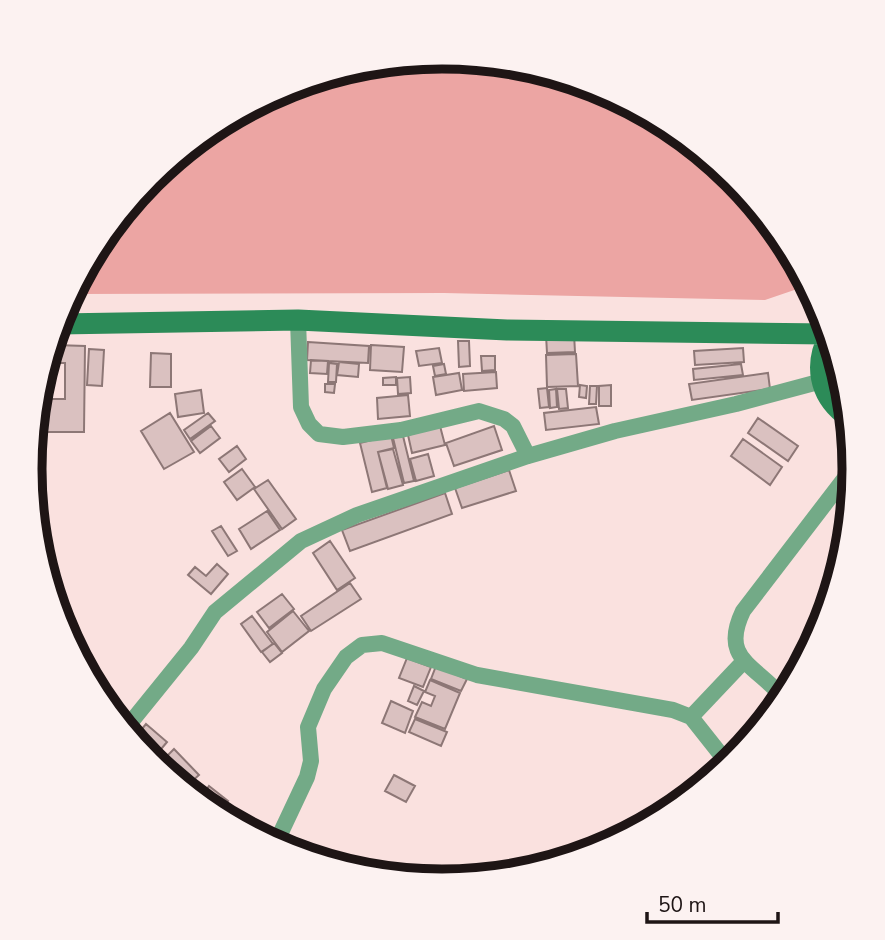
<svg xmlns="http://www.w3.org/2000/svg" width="885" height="940" font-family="'Nunito Sans',sans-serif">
<rect width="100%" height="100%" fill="#fae1df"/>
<!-- green -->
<path fill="#eca5a3" d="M443 57 601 89 735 178 806 286 765 300 444 293 73 294 151 178 285 89Z"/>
<!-- building -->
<path fill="#dac1c0" stroke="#8d7776" stroke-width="2" d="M574 334 575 352 547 353 546 335Z
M458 341H469L470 366 459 367Z
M308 342 369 346 368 363 307 360Z
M55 345 85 346 84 432H37L44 399H65V363H51Z
M371 345 404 347 402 372 370 370Z
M439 348 442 363 419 366 416 351Z
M743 348 744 362 695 365 694 351Z
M89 349 104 350 102 386 87 385Z
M151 353 171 354V387H150Z
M576 354 578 386 547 387 546 355Z
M481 356H495V370L482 371Z
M311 360 328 361 327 374 310 373Z
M339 362 359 364 358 377 337 375Z
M329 363 337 364 336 382H328Z
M444 364 446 374 435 376 433 366Z
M741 364 743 375 694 380 693 369Z
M496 372 497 388 464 391 463 374Z
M459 373 462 390 436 395 433 377Z
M768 373 770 389 692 400 689 384Z
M396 377V385H383V378Z
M410 377 411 393 398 394 397 378Z
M325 384H335L334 393 325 392Z
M580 385 587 386 586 398 579 397Z
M611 385V406H599V386Z
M590 386H597L596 404H589Z
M547 388 549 407 540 408 538 389Z
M556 389 557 407 550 408 549 390Z
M557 389H566L568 408 559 409Z
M201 390 204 413 178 417 175 394Z
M408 395 410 416 378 419 377 398Z
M596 407 599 424 546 430 544 413Z
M170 413 194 452 164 469 141 431Z
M208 413 215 421 190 439 184 430Z
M758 418 798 446 788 461 748 433Z
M211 426 220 438 200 453 191 441Z
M440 426 445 445 412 453 408 435Z
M494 426 502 450 454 466 446 443Z
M391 435 394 448 378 452 387 488 372 492 360 443Z
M403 436 414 481 404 483 393 438Z
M743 439 782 467 770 485 731 456Z
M237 446 246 459 229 472 219 459Z
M393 449 403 485 388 489 378 452Z
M428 454 434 476 416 481 410 459Z
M242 469 255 487 237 500 224 482Z
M509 470 516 491 462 508 455 488Z
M268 480 296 519 282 529 254 489Z
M445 493 452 514 350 551 342 530Z
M267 511 280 530 251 549 239 529Z
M221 526 237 551 228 556 212 531Z
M330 541 355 578 337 590 313 553Z
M217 564 228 574 211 594 188 575 195 567 206 576Z
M350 583 361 599 311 631 301 616Z
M282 594 294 609 269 628 257 612Z
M293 611 309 631 282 652 267 632Z
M252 616 273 644 261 652 241 624Z
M274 643 282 653 270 662 262 652Z
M407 658 431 667 423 687 399 678Z
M436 666 467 679 461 691 431 679Z
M430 680 460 693 445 729 415 717 422 702 431 706 435 696 425 692Z
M414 686 424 691 417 705 408 701Z
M391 701 413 711 405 733 382 723Z
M415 719 447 732 441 746 409 732Z
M146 724 167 742 157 754 137 735Z
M174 749 199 775 191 782 167 756Z
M162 752 174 765 167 772 151 762Z
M174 768 189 785 187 786 168 774Z
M394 775 415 786 406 802 385 791Z
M209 786 228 801 222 810 202 796Z"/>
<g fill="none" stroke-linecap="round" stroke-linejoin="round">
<!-- street -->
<path stroke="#73aa87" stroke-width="16" d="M298 320 301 407 309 424 319 434 343 437 401 430 479 411 504 419 513 426 528 456
M780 694C751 663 721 657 743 611L854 466
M691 717 729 765
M127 727 191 648 215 612 301 541 357 515 528 456 615 431 736 404 822 381
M275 845 307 777 311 761 308 727 324 689 346 657 362 645 382 643 477 675 673 710 691 717 744 661"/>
<!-- secondary -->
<path stroke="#2c8b58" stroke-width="21" d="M59 324 298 320 507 330 828 334
M829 336C814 364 819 394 844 414"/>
</g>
<!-- crop -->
<path d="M0 0H885V940H0ZM42 469a400 400 0 1 1 800 0a400 400 0 1 1-800 0Z" fill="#fcf2f1" fill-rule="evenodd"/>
<path fill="none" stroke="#1e1515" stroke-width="9" d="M42 469a400 400 0 1 1 800 0a400 400 0 1 1-800 0Z"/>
<!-- scale -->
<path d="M647 912v10h131v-10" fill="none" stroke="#1e1515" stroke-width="3.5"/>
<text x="658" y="912" font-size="21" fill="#1e1515" stroke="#fcf2f1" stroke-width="5" paint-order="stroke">50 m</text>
</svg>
